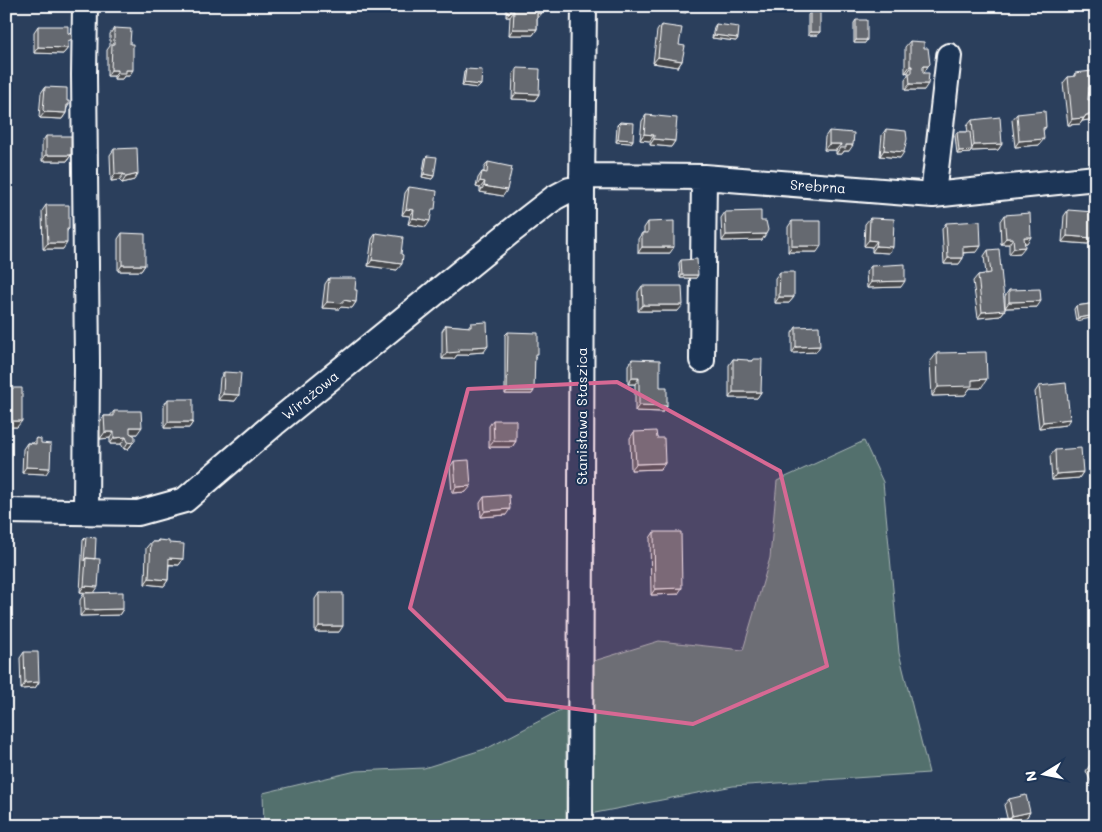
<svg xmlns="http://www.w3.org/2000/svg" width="1102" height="832" font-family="Mali,sans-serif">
<rect width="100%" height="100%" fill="#2b3f5c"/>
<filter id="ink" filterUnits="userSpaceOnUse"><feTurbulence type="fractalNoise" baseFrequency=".02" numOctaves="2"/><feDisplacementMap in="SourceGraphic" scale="10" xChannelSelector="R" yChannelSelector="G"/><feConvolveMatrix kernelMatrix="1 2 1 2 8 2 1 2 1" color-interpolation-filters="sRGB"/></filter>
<g filter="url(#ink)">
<!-- green -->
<path fill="#526f6d" stroke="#a8b7b6" d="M864 441 883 482 899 653 929 773 733 786 585 815 584 664 659 641 743 650 770 558 777 481Z
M566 707V826H264L263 793 356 771 424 768 488 748Z"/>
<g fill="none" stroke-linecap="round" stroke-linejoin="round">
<defs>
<path id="minor" d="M85 6 84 75 87 361 86 512
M582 176 704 177 933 195 1096 178
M933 195 949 56
M702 360 704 177
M6 511 138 513 185 500 274 424 509 233 554 198 569 190 582 188
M580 826 582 188 584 6"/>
</defs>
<!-- minor casing -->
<use href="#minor" stroke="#fff" stroke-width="28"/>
<!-- minor -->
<use href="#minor" stroke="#1d3557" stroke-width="24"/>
</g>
<!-- wall -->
<path fill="#575a60" stroke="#fff" d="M506 6H542L537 19V29L533 35H509L510 17H506Z
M810 12 820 32 818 35H808V15Z
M856 20 865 43H854V23Z
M716 24 738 38 736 41 712 38 714 27Z
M661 25 679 45 682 61 678 67 653 63 657 31Z
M38 26 68 45V48L63 54 34 53V32Z
M114 28 129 76H124L122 79H114V76H107V50L110 46V34Z
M910 41 924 73 923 72 924 90H905V79L908 75V72L905 73V47Z
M517 68 539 94 535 100 512 99 513 74Z
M466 69 481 85 478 88 462 86 464 72Z
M1075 73 1090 93H1088V100L1096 99V118L1095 119 1082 121 1080 124 1068 125 1063 83 1068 77H1073Z
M45 87 67 101 69 105 67 108 66 113 62 119 40 118 39 117 41 93Z
M1017 114 1046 127 1043 131 1039 145 1015 147 1012 120Z
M646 115 675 141 671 147 650 145V141L640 140 642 121Z
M972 120 1002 144 998 150 971 151 970 153 957 154 955 135 957 132H968L967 126Z
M620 122 633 140 631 143 616 142 617 125Z
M886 129 900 158 880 156 882 135Z
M829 131 849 151H844L842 154H836V150H824L825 137Z
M46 136 71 155 67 161H42V142Z
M114 149 134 180 122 183 119 180 111 181 110 155Z
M427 156 434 176 432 179 422 177 425 159Z
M488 162 503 196 480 192V188L476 187 478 178 482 172H484V168Z
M409 187 426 227 408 224 410 216 402 215 405 193Z
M46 205 69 229 67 231 63 249H43L42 211Z
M1068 210 1088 244 1062 242 1064 216Z
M725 212 761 221 762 240 722 241 721 218Z
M1004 215 1027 243H1024L1020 253 1009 254V244H1001L1000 221Z
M870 218 893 247 889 253 872 252V247L864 246 865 224Z
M792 221 817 252H788V227Z
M648 222 670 253H638V239L642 233H644V228Z
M946 223 977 252 963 253V258L959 264H944L942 229Z
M122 233 145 265 141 271H118V239Z
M376 233 397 270 368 266 372 239Z
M988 250 1005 310 1000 316 978 318 973 281 978 275 986 274 984 256Z
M681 260 696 278H680L679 263Z
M871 266 901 287 867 288 866 272Z
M780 272 794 297 789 303H775V278Z
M329 278 355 290 356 302 352 308 341 307 339 309 322 308 325 284Z
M642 286 678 311H638V292Z
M1009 290 1037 307 1005 308V296Z
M1096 303 1076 321 1074 309 1076 306Z
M471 323 484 352 470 353 468 355H457L454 359H442V331L446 325 468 327Z
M796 327 816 352 792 353V333Z
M508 332 536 357H535L532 394H505V335Z
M937 353 981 388H970L965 395 932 396 930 362Z
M632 359 667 406 663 412 635 411V384H628V365Z
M733 359 748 361H752L753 359 761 392 757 398H729V365Z
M224 372 239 395 235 401 218 400 220 378Z
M1039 386 1066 425 1039 428 1035 392Z
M12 388 17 427H7L8 394Z
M168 399 193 422 189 428H164V405Z
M114 411 137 434H132L131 446 128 449H124L121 444H110V438L100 439V422L104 416H110Z
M493 420 516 441 512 447H489V426Z
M634 432 657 438 665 463 661 469 631 470 630 438Z
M36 438 41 443 46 474 22 473 23 449 27 443H33Z
M1055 450 1083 472 1079 478 1052 480 1050 456Z
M454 461 466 492 452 493 450 467Z
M484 497 506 515 481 517 480 503Z
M654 532 678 594 651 595 650 538Z
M86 537 94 593 123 609 119 615 80 616V600L84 593H94L80 592 83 540Z
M158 540 169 543 183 559 179 565H169L168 580 164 586 145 584 146 548 151 542H157Z
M319 593 339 632H315V599Z
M24 652 39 682 35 688 21 689 20 658Z
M1096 762V792L1086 771 1090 765Z
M1009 799 1030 812 1026 818 1008 822 1004 805Z"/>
<!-- shaded-wall -->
<path fill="#474a4e" stroke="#fff" d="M664 6H685L690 7 686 13 661 10Z
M868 6H891L889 8H867Z
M510 11H514L510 17H506Z
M537 13H542L537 19Z
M513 29H537L533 35H509Z
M810 32H820L818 35H808Z
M714 35 738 38 736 41 712 38Z
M856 40H867L865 43H854Z
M38 47 68 48 63 54 34 53Z
M658 57 682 61 678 67 653 63Z
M910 66H912L908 72 905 73Z
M923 66H928L924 73 919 72Z
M111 70H118L114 76H107Z
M126 70H133L129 76H124L122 79H114L118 73Z
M464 83 481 85 478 88 462 86Z
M910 84H928L924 90H905Z
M1089 87H1094L1090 93H1085Z
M516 93 539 94 535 100 512 99Z
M45 112 66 113 62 119 40 118Z
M1096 114V118L1095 119 1082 121 1086 115Z
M1084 118 1080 124 1068 125 1072 119Z
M644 134 654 135 650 141 640 140Z
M618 139 633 140 631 143 616 142Z
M654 139 675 141 671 147 650 145Z
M1044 139 1039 145 1015 147 1019 141Z
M829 144H841L836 150H824Z
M1002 144 998 150 971 151 970 153 957 154 959 151 971 150 974 145Z
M846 145H853L849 151H844L842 154H836L840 148Z
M884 150 904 152 900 158 880 156Z
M46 155H71L67 161H42Z
M115 174H124L119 180 111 181Z
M138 174 134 180 122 183 126 177Z
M424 174 434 176 432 179 422 177Z
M480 181 485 182 480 188 476 187Z
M484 186 507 190 503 196 480 192Z
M406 209 414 210 410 216 402 215Z
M413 218 430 221 426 227 408 224Z
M766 234 762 240 722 241 726 235Z
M1067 236 1093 238 1088 244 1062 242Z
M1024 237H1031L1027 243H1020Z
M1006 238H1013L1009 244H1001Z
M869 240 877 241 872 247 864 246Z
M48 243H67L63 249H43Z
M792 246H821L817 252H788Z
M876 246 893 247 889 253 872 252Z
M981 246 977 252 958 253 963 247Z
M642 247H674L670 253H638Z
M1025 247 1020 253 1009 254 1014 248Z
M948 258H963L959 264H944Z
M372 260 402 264 397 270 368 266Z
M122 265H145L141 271H118Z
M682 275H698L696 278H680Z
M905 281 901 287 867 288 871 282Z
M779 297H794L789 303H775Z
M343 300 356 302 352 308 341 307 339 309 322 308 327 302Z
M1041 301 1037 307 1005 308 1009 302Z
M643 305H683L678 311H638Z
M1005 310 1000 316 978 318 982 312Z
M1096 315V317L1076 321 1078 318Z
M488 346 484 352 470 353 468 355H457L454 359H442L447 353 459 349 472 347Z
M820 346 816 352 792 353 796 347Z
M632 378H639L635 384H628Z
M987 379 981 388H970L965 395 932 396 938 387 972 380Z
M507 391H534L532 394H505Z
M733 392H761L757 398H729Z
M223 394 239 395 235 401 218 400Z
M639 405 667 406 663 412 635 411Z
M1070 419 1066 425 1039 428 1043 422Z
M12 421H22L17 427H7Z
M168 422H193L189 428H164Z
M130 427H142L137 434H126Z
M105 432H114L110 438 100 439Z
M126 437 121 444H110L114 438Z
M135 440 128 449H124L128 442Z
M494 441H516L512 447H489Z
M665 463 661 469 631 470 636 464Z
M26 467 50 468 46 474 22 473Z
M1083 472 1079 478 1052 480 1056 474Z
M471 486 466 492 452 493 456 487Z
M510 509 506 515 481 517 485 511Z
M169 558 183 559 179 565 165 564Z
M149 578 168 580 164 586 145 584Z
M84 586 98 587 94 593 80 592Z
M682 588 678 594 651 595 655 589Z
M123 609 119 615 80 616 85 610Z
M319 626H343L339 632H315Z
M39 682 35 688 21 689 25 683Z
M1030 812 1026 818 1008 822 1012 816Z"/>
<!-- building -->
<path fill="#656970" stroke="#fff" d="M510 6H542V13H537V29H513L514 11H510Z
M810 12H820V32H810Z
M856 20H867V40H856Z
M716 24 739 27 738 38 714 35Z
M661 25 682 28 679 45 685 46 682 61 658 57Z
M38 26H68V33L72 35V39L68 41V48L38 47Z
M114 28 131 29 130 44H133V70H126V73H118V70H111L112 44H114Z
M910 41 924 42V48H928L930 64 928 66H923V73H929L928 84H910L909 73H912V66H910Z
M517 68 540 69 539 94 516 93Z
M466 69 482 70 481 85 464 83Z
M1092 71 1094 87H1089L1088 100 1096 99V114L1086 115 1084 118 1072 119 1068 77 1075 76V73Z
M45 87 67 88V101H69V105H67L66 113 45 112 43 110Z
M1045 111 1046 127 1043 128 1044 139 1019 141 1017 114Z
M646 115 677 118 675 141 654 139V135L644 134Z
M1000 117 1002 144 974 145 972 120Z
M620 122 634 123 633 140 618 139Z
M886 129 906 131 907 139 904 152 884 150Z
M829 131 854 133 853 145H846V148H840L841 144H829Z
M957 132H970L972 150 959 151Z
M46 136H71V155H46Z
M137 148 138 174 126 177 124 174H115L114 149Z
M427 156 437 157 434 176 424 174Z
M488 162 512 167 507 190 484 186 485 182 480 181 482 172 487 173Z
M409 187 437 191 435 209H432L430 221 413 218 414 210 406 209Z
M46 205H69V229H67V243H48Z
M1068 210 1094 212 1093 238 1067 236Z
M761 211V221H766L768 230 766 234 726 235 725 212Z
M1030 213 1031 237H1024L1025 247 1014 248 1013 238H1006L1004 215Z
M870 218 894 219 893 247 876 246 877 241 869 240Z
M674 221V247H642V233H648V222Z
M792 221H821V246H792Z
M980 221 981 246 963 247V258H948L946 223Z
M122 233 145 234V265H122Z
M376 233 403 237 401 254 403 255 402 264 372 260Z
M999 249 1005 310 982 312 978 275 991 273 988 250Z
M697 259 698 275H682L681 260Z
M905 264V281L871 282V266Z
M780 272H794V297H779Z
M329 278H356L355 290H357L356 302 343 300V303L327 302Z
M642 286H682L683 305H643Z
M1040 289 1041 301 1009 302V290Z
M1096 303V315L1078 318 1076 306Z
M487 322 488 346 472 347 473 349H459V352L447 353 446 325 471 327V323Z
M819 326 820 346 796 347V327Z
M508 332 538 333V354H535L534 391H507Z
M986 352 987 379 972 380V386L938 387 937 353Z
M632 359 660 360V387H667V406L639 405V378H632Z
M733 359 748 360V361H753V359H762L761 392H733Z
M224 372 241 373 239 395 223 394Z
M1066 383 1070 419 1043 422 1039 386Z
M12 388H22V421H12Z
M168 399H193V422H168Z
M114 411H141L142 427H130V433L135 436V440L133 443 128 442 126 437 114 438V432H105L104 416H114Z
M493 420H516V441H494Z
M656 431 657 438H664L665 463 636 464 634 432Z
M36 438 41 439V443L51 444 50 468 26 467 27 443 36 444Z
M1081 448 1083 472 1056 474 1055 450Z
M469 460 471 486 456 487 454 461Z
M509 495 510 509 485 511 484 497Z
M654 532H681L682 588 655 589Z
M86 537 96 538 95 559 86 558 84 561Z
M158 540 169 541V543L184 544 183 559 169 558 168 580 149 578 151 542H158Z
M86 558 100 559 98 587 84 586Z
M123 592V609L85 610 84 593Z
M319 593H343V626H319Z
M24 652H38L39 682 25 683Z
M1096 762V777L1090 765Z
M1026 795 1030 812 1012 816 1009 799Z
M737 823V826H719L718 824Z"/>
</g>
<!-- marked area -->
<path fill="#d76994" fill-opacity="0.2" stroke="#d76994" stroke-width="4" stroke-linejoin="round" d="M617 382 780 471 827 666 693 724 506 700 410 608 468 389Z"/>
<g text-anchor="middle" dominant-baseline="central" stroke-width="4" stroke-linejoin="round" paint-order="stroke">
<!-- street labels -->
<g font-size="14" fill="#fff" stroke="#1d3557">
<text transform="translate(818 186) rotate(4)">Srebrna</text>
<text transform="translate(310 395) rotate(-39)">Wirażowa</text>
<text transform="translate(581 416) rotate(-90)">Stanisława Staszica</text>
</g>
</g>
<!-- margin -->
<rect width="1102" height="832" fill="none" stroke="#1d3557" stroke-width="25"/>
<rect x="12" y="12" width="1077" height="807" fill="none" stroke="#fff" stroke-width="2" filter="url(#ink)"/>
<!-- north arrow -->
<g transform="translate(1044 774) rotate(260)" stroke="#1d3557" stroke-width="4" paint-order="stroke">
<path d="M0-4L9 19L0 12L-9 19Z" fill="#ffffff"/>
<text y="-8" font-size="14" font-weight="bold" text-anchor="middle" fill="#ffffff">N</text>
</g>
</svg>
